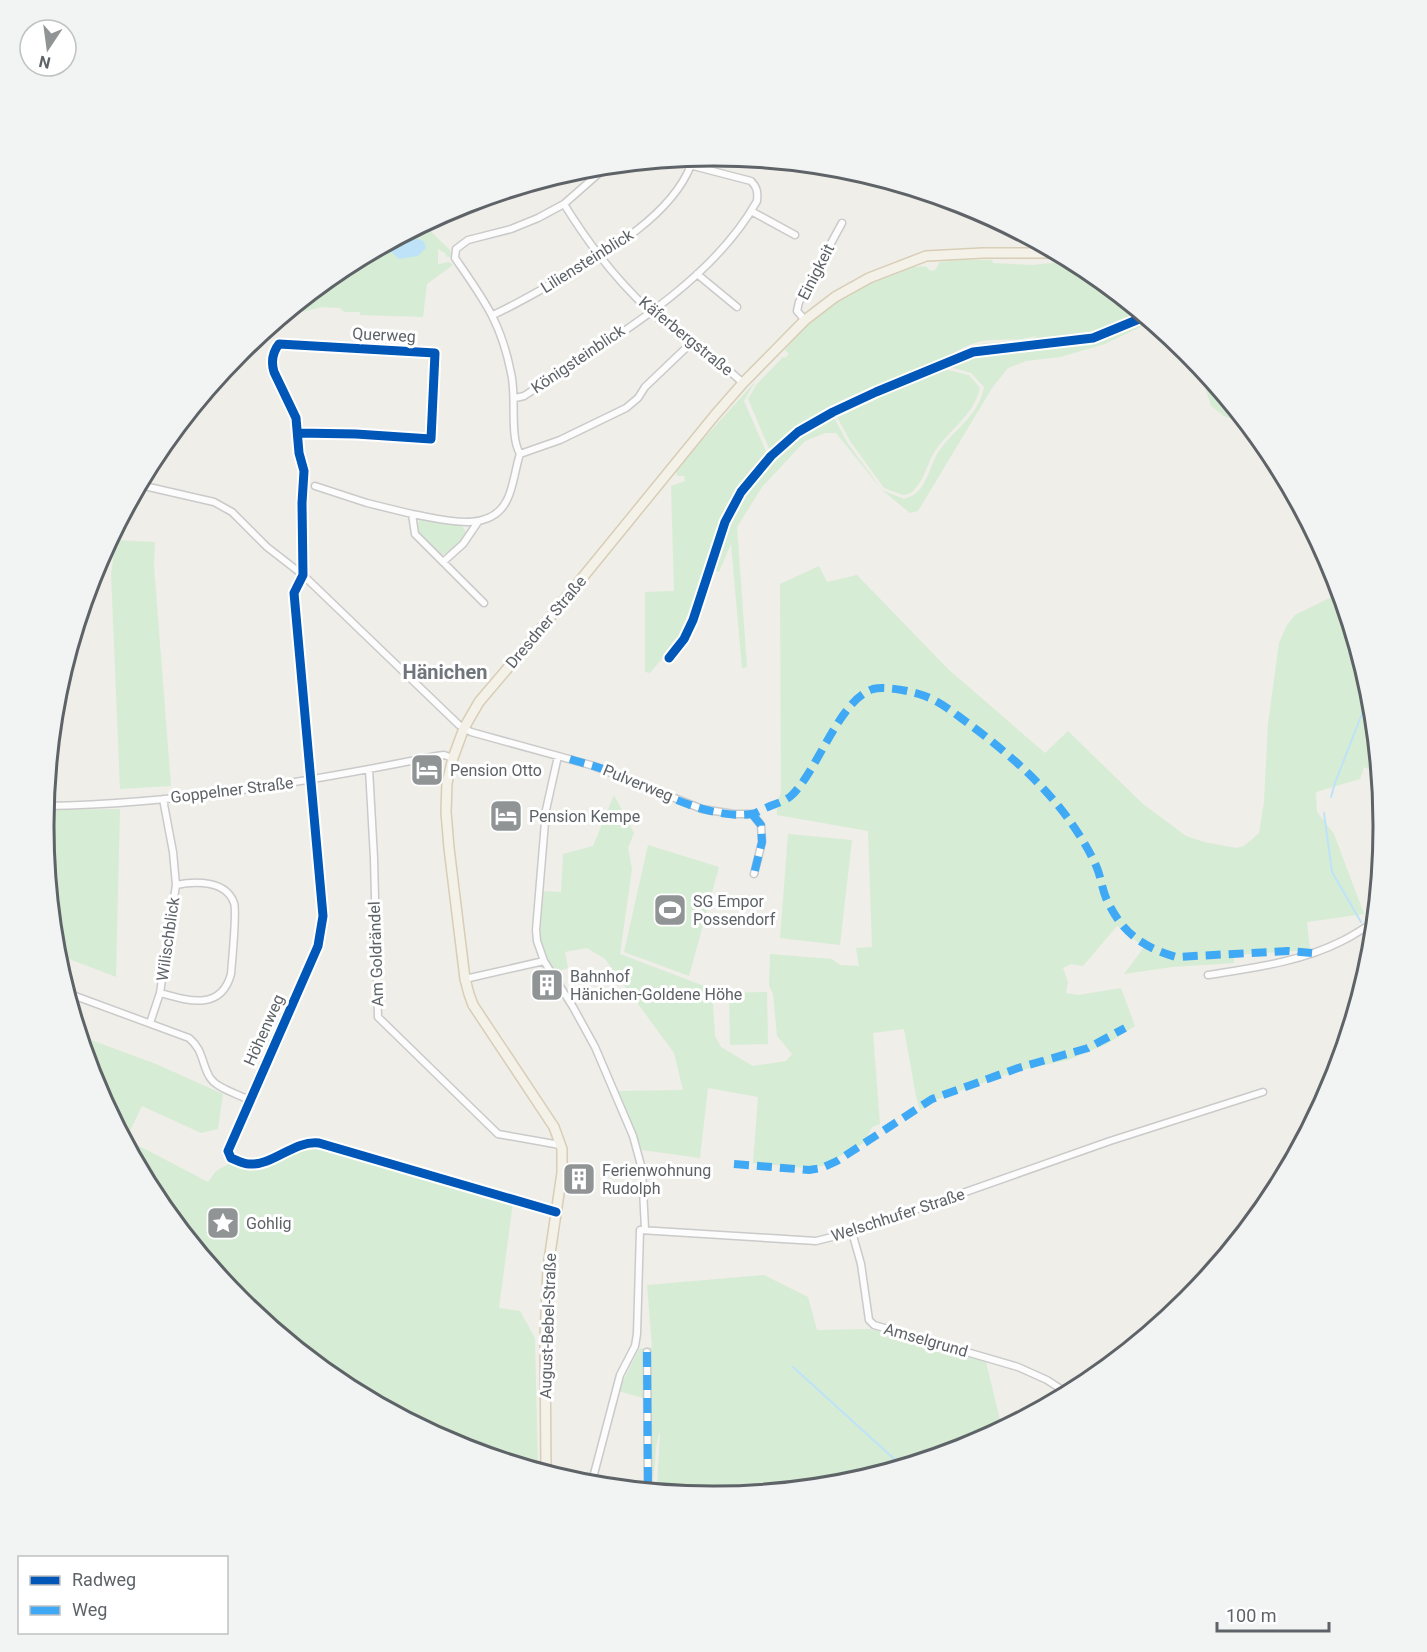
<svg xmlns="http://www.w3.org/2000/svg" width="1427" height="1652" font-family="Roboto,sans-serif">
<rect width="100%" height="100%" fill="#efeee9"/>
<!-- green -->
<path fill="#d7ecd4" d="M424 225 450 250 451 257H447L445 253 438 249V264L449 262 453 265 427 284 423 317 360 315V312H344L340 308 322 307 298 313 299 303 342 269Z
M962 260H992L993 263 1032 265 1072 261 1086 269 1143 316C1118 327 1095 338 1069 341 1031 346 990 343 955 358V355C984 334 1010 349 1037 336 1033 336 1028 338 1023 339 995 341 977 336 952 355V358L831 409 796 431 771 453 748 399 757 384 783 357 785 358 789 354 785 350C791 343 796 335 803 328 829 305 891 262 927 267L930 271 935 270 940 262Z
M1145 317 1151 322 1105 344 1060 357 1026 361 1008 368 992 388 918 511 910 513 882 490 836 433H825L805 441 762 487 737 527 747 667 742 668 731 544 719 572 710 568C727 514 752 471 797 435 808 427 822 423 832 414L847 442 882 490 904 499C908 497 913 496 916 493 927 484 930 467 936 456 951 430 978 419 984 387L971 373 943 365 973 354 1095 339Z
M1198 365 1248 426 1224 416 1211 406Z
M940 366 943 369 969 375 980 388C974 415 950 429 935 451 927 463 925 478 915 489 912 493 908 494 903 495L884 488 850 441 835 413 931 370 932 375 935 374V368Z
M755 382 744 401 768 456 739 492 724 521 678 639 650 673 645 672V592L674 591 671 486 685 481 684 476H677L676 469Z
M420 519 462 526 466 532C462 542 452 553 441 555L419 536 415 528Z
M116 540 155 542 154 566 171 786 120 789 111 574Z
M819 566 827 582 857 575 948 669 1045 753 1068 731 1143 804 1186 836 1204 842 1236 848 1244 846 1259 833 1264 802 1268 724 1279 643 1287 625 1295 615 1340 593 1371 696 1377 762 1373 771 1364 767 1360 779 1316 792 1317 812 1334 834 1364 914 1307 922 1310 950 1234 955V963L1172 967 1124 974 1144 947 1117 926 1083 966 1071 964 1063 968 1068 982 1066 993 1078 995 1121 988 1135 1026 1107 1044 1068 1060 1016 1071 935 1100 920 1110 916 1096 904 1029 873 1033 880 1124 872 1127 864 1143 822 1166 805 1168 753 1163 758 1097 708 1088 700 1158 642 1150 619 1091 683 1090 674 1053 605 959 587 948 565 952 568 968 555 972 542 947 540 940 543 891 561 892 563 854 593 846 614 795 634 833 628 848 632 869 620 954 712 989 715 1036 721 1047 753 1066 786 1061 792 1054 777 1036 773 994 769 985 770 954 832 959 840 965 859 966 856 948 872 947 868 831 777 815V802L781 793 780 584Z
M120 809 116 977 56 954 44 826 45 810Z
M788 834 852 840 840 945 780 938Z
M648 845 719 867 689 976 624 952Z
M767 992 768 1044 730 1045 729 993Z
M80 1036 156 1064 223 1094 218 1129 201 1133 142 1106 126 1139 208 1182 216 1171 232 1162 246 1166 309 1145 318 1144 513 1202 499 1308 520 1311 535 1338 538 1470 457 1445 341 1383 239 1300 156 1198 94 1082Z
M764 1275 808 1297 817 1330 870 1329 986 1362 1002 1428 970 1445 844 1483 713 1496 654 1490 657 1488 660 1432C653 1447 658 1470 650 1485H646L643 1398 618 1391 639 1349 652 1347 647 1285Z"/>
<!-- water -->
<path fill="#bee3f8" d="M405 235 424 241 426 248 418 256 399 259 387 248V244Z"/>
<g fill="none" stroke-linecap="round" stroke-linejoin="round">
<!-- stream -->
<path stroke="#bee3f8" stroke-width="2" d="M1331 797 1335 783 1370 693
M1324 813 1332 872 1361 922
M1370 936 1372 940
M793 1367 902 1466"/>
<defs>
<path id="street" d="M564 204C588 243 617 281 651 312 680 338 715 356 743 383
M751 211 795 235
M697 274 737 307
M493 315C517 304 539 291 562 278 607 252 671 216 691 165
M805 320 797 311 799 302 842 223
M204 395V396
M515 398 524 396C604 343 709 287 757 201 758 192 757 187 751 181L670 160
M298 433 356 434 431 439 435 353 279 344C272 353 271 362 274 372L296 418 299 453 304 471 302 503 303 575 294 593 323 916 318 946 228 1151 231 1158C236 1160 243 1164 249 1164 273 1166 294 1140 319 1143L556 1212
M520 454 560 440 626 408 638 398 645 387 690 344
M140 485 214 502 232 512 267 547 303 575 459 725 471 732 594 766 702 809 734 814H752L761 825 762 842 754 874
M315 486 367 503 412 514 415 534 484 603
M412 514C442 519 490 535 507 500 514 486 515 469 520 454 509 435 517 397 511 373 501 322 484 300 455 258L456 249 468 240 511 229 538 218 564 204 606 167
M443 562 463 544 478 522
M558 756 546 810 536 930 537 941 544 961 573 1007 595 1047 633 1136 642 1169 645 1229
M369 769 374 858 378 1017 498 1134 560 1145
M45 806C177 804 307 782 436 756L444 755 453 758
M1208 975C1252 968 1301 962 1342 941 1353 936 1364 928 1374 922
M465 979 544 961
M67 993 189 1038C203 1050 201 1061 209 1076 215 1088 238 1094 249 1100
M160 993C189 1001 221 1011 231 974 232 961 237 911 234 903 226 880 195 881 176 885
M150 1023 160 993 176 885 173 852 163 799
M852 1232 861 1264 869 1320 874 1325 1018 1367 1047 1380 1067 1393
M647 1352 648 1490
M583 1483 589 1481 594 1474 620 1375 635 1346 637 1334 640 1230 816 1241 852 1232 1110 1141 1263 1092"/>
<path id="primary" d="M546 1472 545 1337 548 1267 562 1173V1149L554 1127 473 1005 469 994 465 979 449 848 446 812 447 783 453 758 464 728 479 702 530 642 715 415 743 383 805 320 835 297 869 278 926 256 983 253H1056"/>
</defs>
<!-- street casing -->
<use href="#street" stroke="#cacaca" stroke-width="9"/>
<!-- primary casing -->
<use href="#primary" stroke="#d8cdb5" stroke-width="12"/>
<!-- street -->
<use href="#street" stroke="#fdfcfc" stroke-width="6"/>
<!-- primary -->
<use href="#primary" stroke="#f4f1e9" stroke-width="9"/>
<!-- quiet -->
<path stroke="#3fa9f5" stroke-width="8" stroke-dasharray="15 8" stroke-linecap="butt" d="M204 395V396
M570 759C586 764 602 768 618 774 655 790 709 820 751 814 756 814 762 809 768 807 775 804 786 801 792 795 818 770 839 700 873 689 885 686 911 691 922 695 937 700 949 709 961 718 1002 748 1043 782 1072 824 1081 837 1091 853 1097 868 1101 878 1102 888 1106 898 1121 932 1142 947 1176 957L1288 951 1312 953
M752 814 761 825 762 842 754 874
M734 1164 809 1170 822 1168 837 1161 932 1099 1018 1068 1088 1048 1125 1028
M647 1352 648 1490"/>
<defs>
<path id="cycleway" d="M298 433 356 434 431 439 435 353 279 344C272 353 271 362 274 372L296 418 299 453 304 471 302 503 303 575 294 593 323 916 318 946 228 1151 231 1158C236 1160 243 1164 249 1164 273 1166 294 1140 319 1143L556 1212
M669 658 684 639 693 620 725 522 741 492 771 456 798 432 833 412 876 392 973 352 1093 338 1144 317"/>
</defs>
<!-- cycleway casing -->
<use href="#cycleway" stroke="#fff" stroke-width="13"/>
<!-- cycleway -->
<use href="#cycleway" stroke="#0057b8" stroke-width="9"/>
</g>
<!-- icons -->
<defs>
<symbol id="hotel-square" viewBox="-11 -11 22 22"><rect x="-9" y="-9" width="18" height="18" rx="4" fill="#919495" stroke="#fff"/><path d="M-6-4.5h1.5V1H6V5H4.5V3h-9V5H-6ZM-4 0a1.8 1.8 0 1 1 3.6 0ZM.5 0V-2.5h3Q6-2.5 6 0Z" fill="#fff"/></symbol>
<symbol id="stadium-square" viewBox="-11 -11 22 22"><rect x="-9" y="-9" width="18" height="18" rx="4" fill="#919495" stroke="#fff"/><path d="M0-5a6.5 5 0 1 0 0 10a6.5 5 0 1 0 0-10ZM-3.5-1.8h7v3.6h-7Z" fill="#fff"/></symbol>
<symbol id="building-square" viewBox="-11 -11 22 22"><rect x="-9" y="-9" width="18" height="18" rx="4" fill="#919495" stroke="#fff"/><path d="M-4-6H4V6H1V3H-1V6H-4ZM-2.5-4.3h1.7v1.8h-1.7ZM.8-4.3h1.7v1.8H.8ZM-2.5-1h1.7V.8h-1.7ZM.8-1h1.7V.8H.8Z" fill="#fff"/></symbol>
<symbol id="sight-square" viewBox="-11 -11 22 22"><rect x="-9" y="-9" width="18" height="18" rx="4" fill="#919495" stroke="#fff"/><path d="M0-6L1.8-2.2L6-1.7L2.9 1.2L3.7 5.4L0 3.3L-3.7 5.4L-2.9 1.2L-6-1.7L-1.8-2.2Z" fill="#fff"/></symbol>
</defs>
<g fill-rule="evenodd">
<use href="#hotel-square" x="408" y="751" width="38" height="38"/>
<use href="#hotel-square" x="487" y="797" width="38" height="38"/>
<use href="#stadium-square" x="651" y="891" width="38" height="38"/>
<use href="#building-square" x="528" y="966" width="38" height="38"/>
<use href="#building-square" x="560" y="1160" width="38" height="38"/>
<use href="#sight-square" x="204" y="1204" width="38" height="38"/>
</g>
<g text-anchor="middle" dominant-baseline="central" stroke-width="6" stroke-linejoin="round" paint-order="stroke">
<!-- street labels -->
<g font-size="16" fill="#5e6368" stroke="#fff">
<text transform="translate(587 261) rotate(-32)">Liliensteinblick</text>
<text transform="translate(816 272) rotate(-63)">Einigkeit</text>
<text transform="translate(384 335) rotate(3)">Querweg</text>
<text transform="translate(686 336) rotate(39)">Käferbergstraße</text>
<text transform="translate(578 359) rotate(-34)">Königsteinblick</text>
<text transform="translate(546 622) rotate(-50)">Dresdner Straße</text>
<text transform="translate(638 783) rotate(22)">Pulverweg</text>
<text transform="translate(232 790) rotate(-7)">Goppelner Straße</text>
<text transform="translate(168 939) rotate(-82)">Wilischblick</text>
<text transform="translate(376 954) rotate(-92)">Am Goldrändel</text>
<text transform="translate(264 1030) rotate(-66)">Höhenweg</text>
<text transform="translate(898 1215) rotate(-18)">Welschhufer Straße</text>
<text transform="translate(548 1326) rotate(-88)">August-Bebel-Straße</text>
<text transform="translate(926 1340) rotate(16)">Amselgrund</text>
</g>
<!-- poi labels -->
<g font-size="16" fill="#5e6368" stroke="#fff" text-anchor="start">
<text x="450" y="770">Pension Otto</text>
<text x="529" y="816">Pension Kempe</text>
<text x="693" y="901">SG Empor<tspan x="693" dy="18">Possendorf</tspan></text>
<text x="570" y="976">Bahnhof<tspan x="570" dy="18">Hänichen-Goldene Höhe</tspan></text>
<text x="602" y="1170">Ferienwohnung<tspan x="602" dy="18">Rudolph</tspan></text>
<text x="246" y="1223">Gohlig</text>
</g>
<!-- quarter labels -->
<g font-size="20" font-weight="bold" fill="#6f757a" stroke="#fff">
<text x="445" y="672">Hänichen</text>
</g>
</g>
<!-- crop -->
<path d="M0 0H1427V1652H0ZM713 166H714A659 659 0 0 1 1373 825V827A659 659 0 0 1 714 1486H713A659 659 0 0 1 54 827V825A659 659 0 0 1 713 166Z" fill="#f2f3f3" fill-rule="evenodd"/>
<path fill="none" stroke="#5e6368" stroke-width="3" d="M713 166H714A659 659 0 0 1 1373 825V827A659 659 0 0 1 714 1486H713A659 659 0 0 1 54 827V825A659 659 0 0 1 713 166Z"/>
<!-- legend -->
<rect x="18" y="1556" width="210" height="78" fill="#ffffff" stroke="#bfc1c3" stroke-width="1.5"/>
<rect x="30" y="1576" width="30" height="9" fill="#0057b8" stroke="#bfc1c3" stroke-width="1.5"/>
<text x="72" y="1586" font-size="18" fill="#5e6368">Radweg</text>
<rect x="30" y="1606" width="30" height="9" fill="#3fa9f5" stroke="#bfc1c3" stroke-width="1.5"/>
<text x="72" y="1616" font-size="18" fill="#5e6368">Weg</text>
<!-- north arrow -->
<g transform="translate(48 48) rotate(193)"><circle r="28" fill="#ffffff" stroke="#bfc1c3" stroke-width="1.5"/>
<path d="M0-4.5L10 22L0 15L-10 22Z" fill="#919495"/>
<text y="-9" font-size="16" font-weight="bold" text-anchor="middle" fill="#5e6368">N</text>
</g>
<!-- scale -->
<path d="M1217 1622v9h112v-9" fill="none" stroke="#5e6368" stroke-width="3"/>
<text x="1226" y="1622" font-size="18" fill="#5e6368" stroke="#ffffff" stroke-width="4.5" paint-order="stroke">100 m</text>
</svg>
